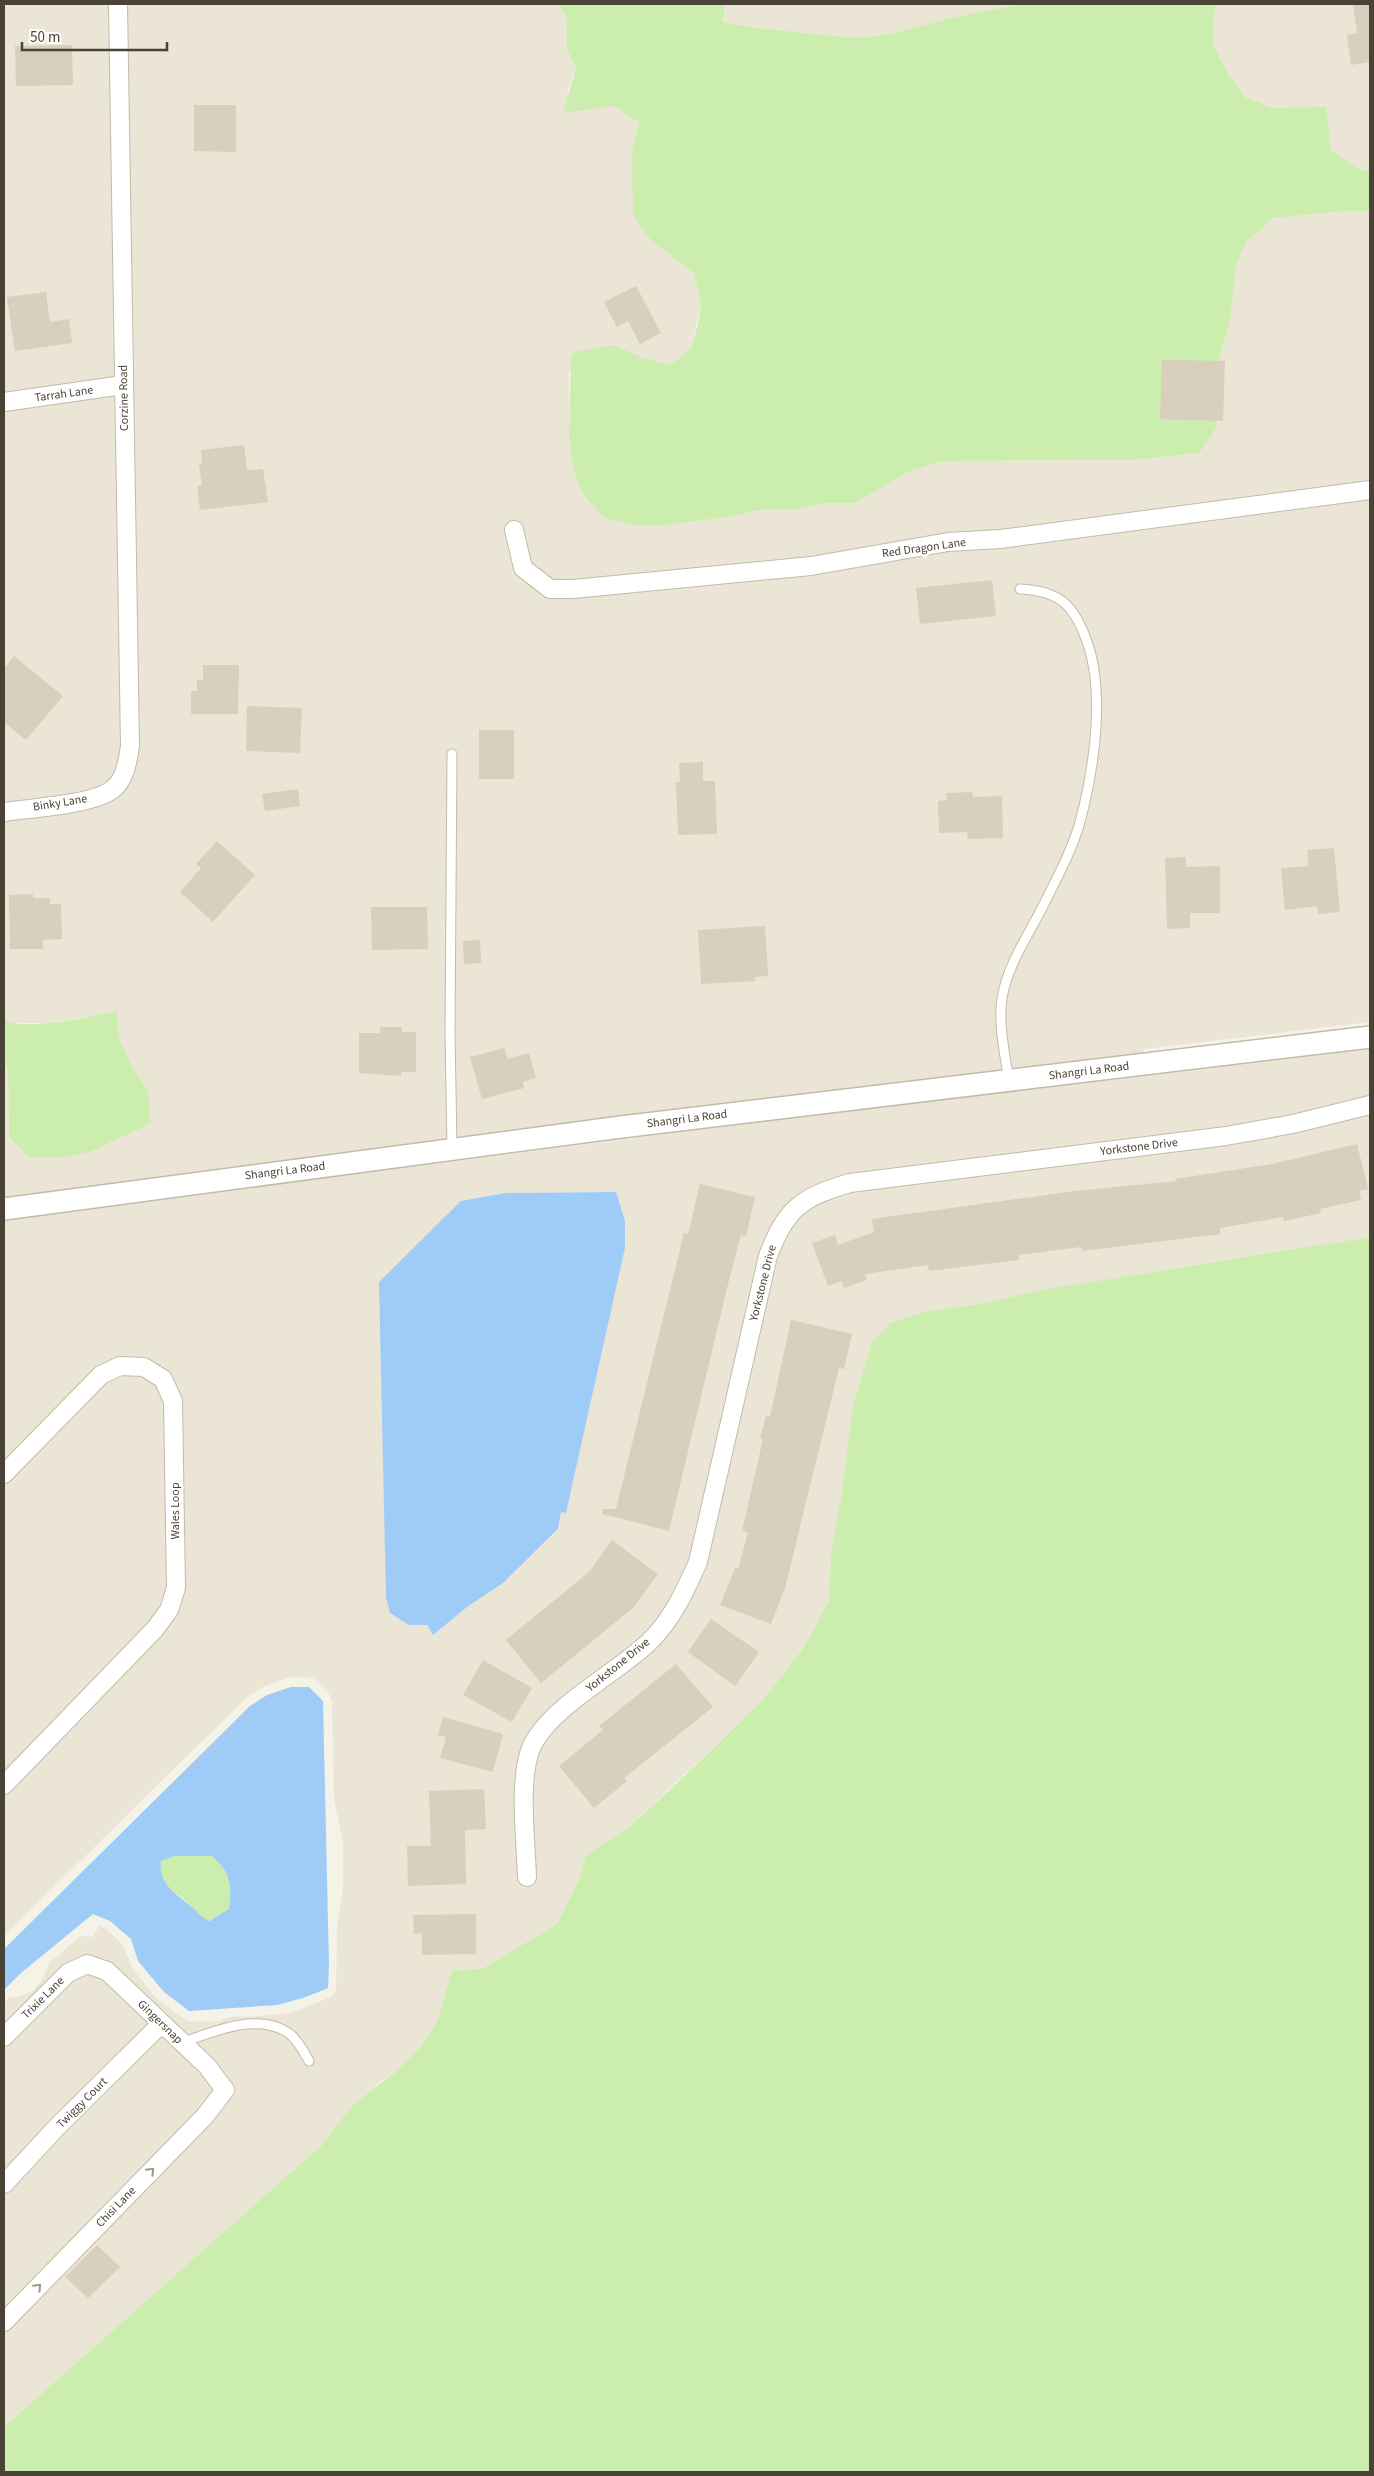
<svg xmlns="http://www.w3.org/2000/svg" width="1374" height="2476" font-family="'Source Sans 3',sans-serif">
<rect width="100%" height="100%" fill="#f5f2e8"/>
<!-- residential -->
<path fill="#eae5d5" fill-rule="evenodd" d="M4 4H559L567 19V50L576 68 567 91 601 106H615L639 123 632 150 677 259 694 273 701 303 691 348 671 365 644 358 613 345 569 372V436L573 467 666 525 728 517 759 510H793L824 503H855L910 471 941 461 1134 460 1199 453 1216 394 1219 359 1230 321 1236 266 1246 242 1273 218 1345 211H1370V1022L1144 1049V1053L544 1126 4 1198V1059L8 1071 9 1137H120L151 1122 148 1091 130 1063 119 1035 117 1012 50 1023H10L4 1020Z
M725 4H1022L955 17 890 34 856 38 756 28 723 22Z
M1216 4H1370V172L1355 167 1331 150 1326 108H1273L1245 97 1228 74 1214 46V15Z
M1370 1049V1237L1047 1289 979 1304 925 1312 890 1323 872 1344 853 1405 843 1485 831 1554 829 1601 804 1647 764 1699 628 1828 586 1855 578 1882 557 1924 482 1969 452 1970 438 2020 421 2047 400 2068 376 2085 322 2145 4 2427V2003L10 1997H19L33 1991 42 1980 50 1962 81 1936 93 1937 99 1926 106 1929 123 1945 132 1968 157 1999 187 2021 216 2022 230 2017 260 2016 291 2013 331 1997 336 1991 337 1927 343 1890V1840L334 1800 332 1701 329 1694 313 1678 291 1677 265 1686 245 1699 4 1936V1220L766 1121ZM615 1192 625 1221V1248L566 1513 561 1512 558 1530 503 1583 467 1607 432 1635 427 1625H409L386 1597 385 1529 462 1201 505 1193Z"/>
<!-- green -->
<path fill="#cbedad" d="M559 4H725L723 22 756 28 856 38 890 34 955 17 1022 4H1216L1214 15V46L1228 74 1245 97 1273 108 1326 107 1331 150 1355 167 1370 172V211H1345L1273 218 1246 242 1236 266 1230 321 1219 359 1216 394V428L1199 453 1134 460 941 461 910 471 855 503H824L793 510H759L728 517 666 525H635L604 518 583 494 573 467 569 436 571 355 576 352 613 345 644 358 671 365 691 348 698 324 701 303 694 273 650 239 633 215 632 150 639 123 615 106 563 113 576 68 567 50V19Z
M117 1011 119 1036 130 1063 148 1091 151 1123 92 1151 61 1158H30L9 1137 8 1071 4 1059V1020C25 1032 92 1016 117 1011Z
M1370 1237V2472H4V2427L322 2145 352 2106 400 2068 421 2047 438 2020 452 1970 482 1969 557 1924 578 1882 586 1855 628 1828 673 1787 764 1699 804 1647 829 1601 831 1554 843 1485 853 1405 872 1343 890 1323 925 1312 979 1304 1047 1289Z
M174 1856H213C233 1874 232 1884 229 1909L208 1921C197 1915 198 1913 190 1905 175 1889 158 1888 161 1860Z"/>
<!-- water -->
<path fill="#9fccf7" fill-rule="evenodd" d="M616 1192 625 1221V1248L566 1513 561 1512 558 1529 503 1583 467 1607 433 1635 427 1625H409L390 1613 386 1597 379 1282 461 1201 505 1193Z
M291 1687H309L323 1701 329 1966 328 1988 306 1997 278 2005 189 2011 164 1992 138 1961 131 1939 110 1921 93 1914 21 1973 4 1990V1949L250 1706 267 1695ZM174 1856H212C231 1872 232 1886 229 1909L209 1921C197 1915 197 1910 188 1904 173 1891 158 1882 161 1861Z"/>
<!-- building -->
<path fill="#d8cfbc" d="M1353 4H1370V62L1351 65 1347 35 1357 33Z
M72 45 73 85 16 86 15 46Z
M194 105H236V152L194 151Z
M636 286 661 333 640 344 628 321 617 327 604 302Z
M46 292 50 322 69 319 72 343 15 351 7 297Z
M1162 360 1225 361 1223 421 1160 419Z
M244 445 247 470 263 469 268 502 200 510 197 486 202 485 199 464 202 463 201 450Z
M992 580 996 616 920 624 916 588Z
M14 656 63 696 26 740 4 722V669Z
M203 665H239L238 714H191V691H197V680H203Z
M247 706 302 708 300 753 246 751Z
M479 730H514V779H479Z
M703 762V781H715L717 834 678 835 676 782H680L679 763Z
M298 789 300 806 265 811 262 794Z
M972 792 973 797 1002 796 1003 838 968 839 967 832 939 833 938 801 947 800 946 793Z
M217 841 255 875 213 922 180 892 201 868 196 864Z
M1334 848 1340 912 1318 914 1317 906 1285 910 1281 868 1309 866 1307 850Z
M1186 857V867L1220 866V913H1190V928L1167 929 1165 858Z
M33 894V898H50V904H61L62 939 43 940V949H10L9 895Z
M371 907H427L428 949 372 950Z
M765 926 768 976 755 977 756 981 701 984 698 930Z
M480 940 481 963 464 964 463 941Z
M380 1027H402V1032H416V1072H401V1076L359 1073V1033H380Z
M504 1048 508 1059 529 1053 536 1078 523 1082 524 1088 482 1099 470 1057Z
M1357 1144 1368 1189 1359 1191 1361 1200 1320 1209 1321 1213 1284 1221 1283 1217 1220 1228V1234L1082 1251 1081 1247 1019 1255V1260L929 1271 928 1265 865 1274 867 1280 844 1288 842 1281 828 1286 812 1243 835 1235 838 1245 874 1232 872 1219 1075 1191 1176 1181 1175 1179 1272 1164Z
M700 1184 755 1197 746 1236 741 1235 728 1284 669 1531 602 1514 603 1509H616L684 1233 688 1234Z
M791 1320 852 1334 844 1369 839 1368 785 1588 771 1624 720 1605 735 1568 738 1569 748 1533 742 1531 763 1439 760 1438 766 1416 770 1417Z
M612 1540 658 1574 633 1608 541 1683 506 1640 589 1572Z
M711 1619 759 1652 735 1686 688 1652Z
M483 1660 532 1688 512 1722 463 1695Z
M676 1664 713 1707 624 1778 627 1781 594 1808 559 1766 603 1730 599 1726Z
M443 1717 503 1734 493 1772 440 1758 446 1737 438 1735Z
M484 1789 486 1829 465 1830 466 1884 408 1886 407 1846H431L429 1791Z
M476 1914V1954L422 1955V1933L414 1934 413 1915Z
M97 2245 120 2267 88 2298 65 2277Z"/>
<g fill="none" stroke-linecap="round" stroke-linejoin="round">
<defs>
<path id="service" d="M452 754 450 1033 452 1149
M1009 1081C1005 1054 998 1025 1002 998 1008 963 1030 933 1045 902 1058 876 1072 850 1080 822 1094 769 1106 691 1086 639 1073 603 1058 591 1020 589
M182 2043C213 2031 261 2011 291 2035 299 2042 304 2052 309 2061"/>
<path id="minor" d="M4 402 123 385
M514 530 523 568 550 589H573L811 566 948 542 1001 539 1370 490
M4 812C31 808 93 805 113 789 125 780 128 760 130 746L118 4
M4 1474 101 1375 120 1366 144 1367 163 1379 173 1401 176 1588 169 1610 155 1629 4 1785
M527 1877C526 1842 518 1780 531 1748 548 1708 617 1673 649 1642 672 1620 685 1591 698 1562L768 1256C786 1208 802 1197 850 1183L1226 1136 1293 1124 1370 1105
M4 2037 68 1973 87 1964 107 1971 207 2066 225 2090 205 2116 4 2322
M4 2184 57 2127 161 2024"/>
<path id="tertiary" d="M4 1209 621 1127 1370 1037"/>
</defs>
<!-- service casing -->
<use href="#service" stroke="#c2bba9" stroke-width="11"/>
<!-- minor casing -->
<use href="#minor" stroke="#c2bba9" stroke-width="20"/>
<!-- tertiary casing -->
<use href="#tertiary" stroke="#c2bba9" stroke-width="24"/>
<!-- service -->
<use href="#service" stroke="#fff" stroke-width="9"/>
<!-- minor -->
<use href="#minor" stroke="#fff" stroke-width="18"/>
<!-- tertiary -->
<use href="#tertiary" stroke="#fff" stroke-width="21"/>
</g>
<!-- one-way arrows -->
<defs><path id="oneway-chevron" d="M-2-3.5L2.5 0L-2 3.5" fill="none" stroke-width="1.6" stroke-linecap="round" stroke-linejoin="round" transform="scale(1.25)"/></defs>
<g stroke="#9b9890">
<use href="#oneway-chevron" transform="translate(151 2171) rotate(-46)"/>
<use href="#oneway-chevron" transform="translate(38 2287) rotate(-46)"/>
</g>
<g text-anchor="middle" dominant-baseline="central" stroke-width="5" stroke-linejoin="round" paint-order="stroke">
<!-- street labels -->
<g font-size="12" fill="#494336" stroke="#fff">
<text transform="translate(64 394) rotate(-8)">Tarrah Lane</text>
<text transform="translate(124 398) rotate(-91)">Corzine Road</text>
<text transform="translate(924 548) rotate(-8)">Red Dragon Lane</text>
<text transform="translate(60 803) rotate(-9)">Binky Lane</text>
<text transform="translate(1089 1071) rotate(-7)">Shangri La Road</text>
<text transform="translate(687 1119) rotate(-7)">Shangri La Road</text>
<text transform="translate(1139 1147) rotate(-7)">Yorkstone Drive</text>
<text transform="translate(285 1171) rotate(-7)">Shangri La Road</text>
<text transform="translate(763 1283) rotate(-76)">Yorkstone Drive</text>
<text transform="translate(175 1511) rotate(-90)">Wales Loop</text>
<text transform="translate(618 1665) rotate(-39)">Yorkstone Drive</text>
<text transform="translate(43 1998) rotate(-45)">Trixie Lane</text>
<text transform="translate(160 2022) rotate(44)">Gingersnap</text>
<text transform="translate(82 2103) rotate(-45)">Twiggy Court</text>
<text transform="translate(116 2207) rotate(-46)">Chisi Lane</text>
</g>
</g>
<!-- border -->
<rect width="1374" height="2476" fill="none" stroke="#494336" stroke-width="10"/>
<!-- scale -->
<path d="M22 42v8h145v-8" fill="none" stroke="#494336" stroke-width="2.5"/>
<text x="30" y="42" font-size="15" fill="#494336" stroke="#ffffff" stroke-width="4" paint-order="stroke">50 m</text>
</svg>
